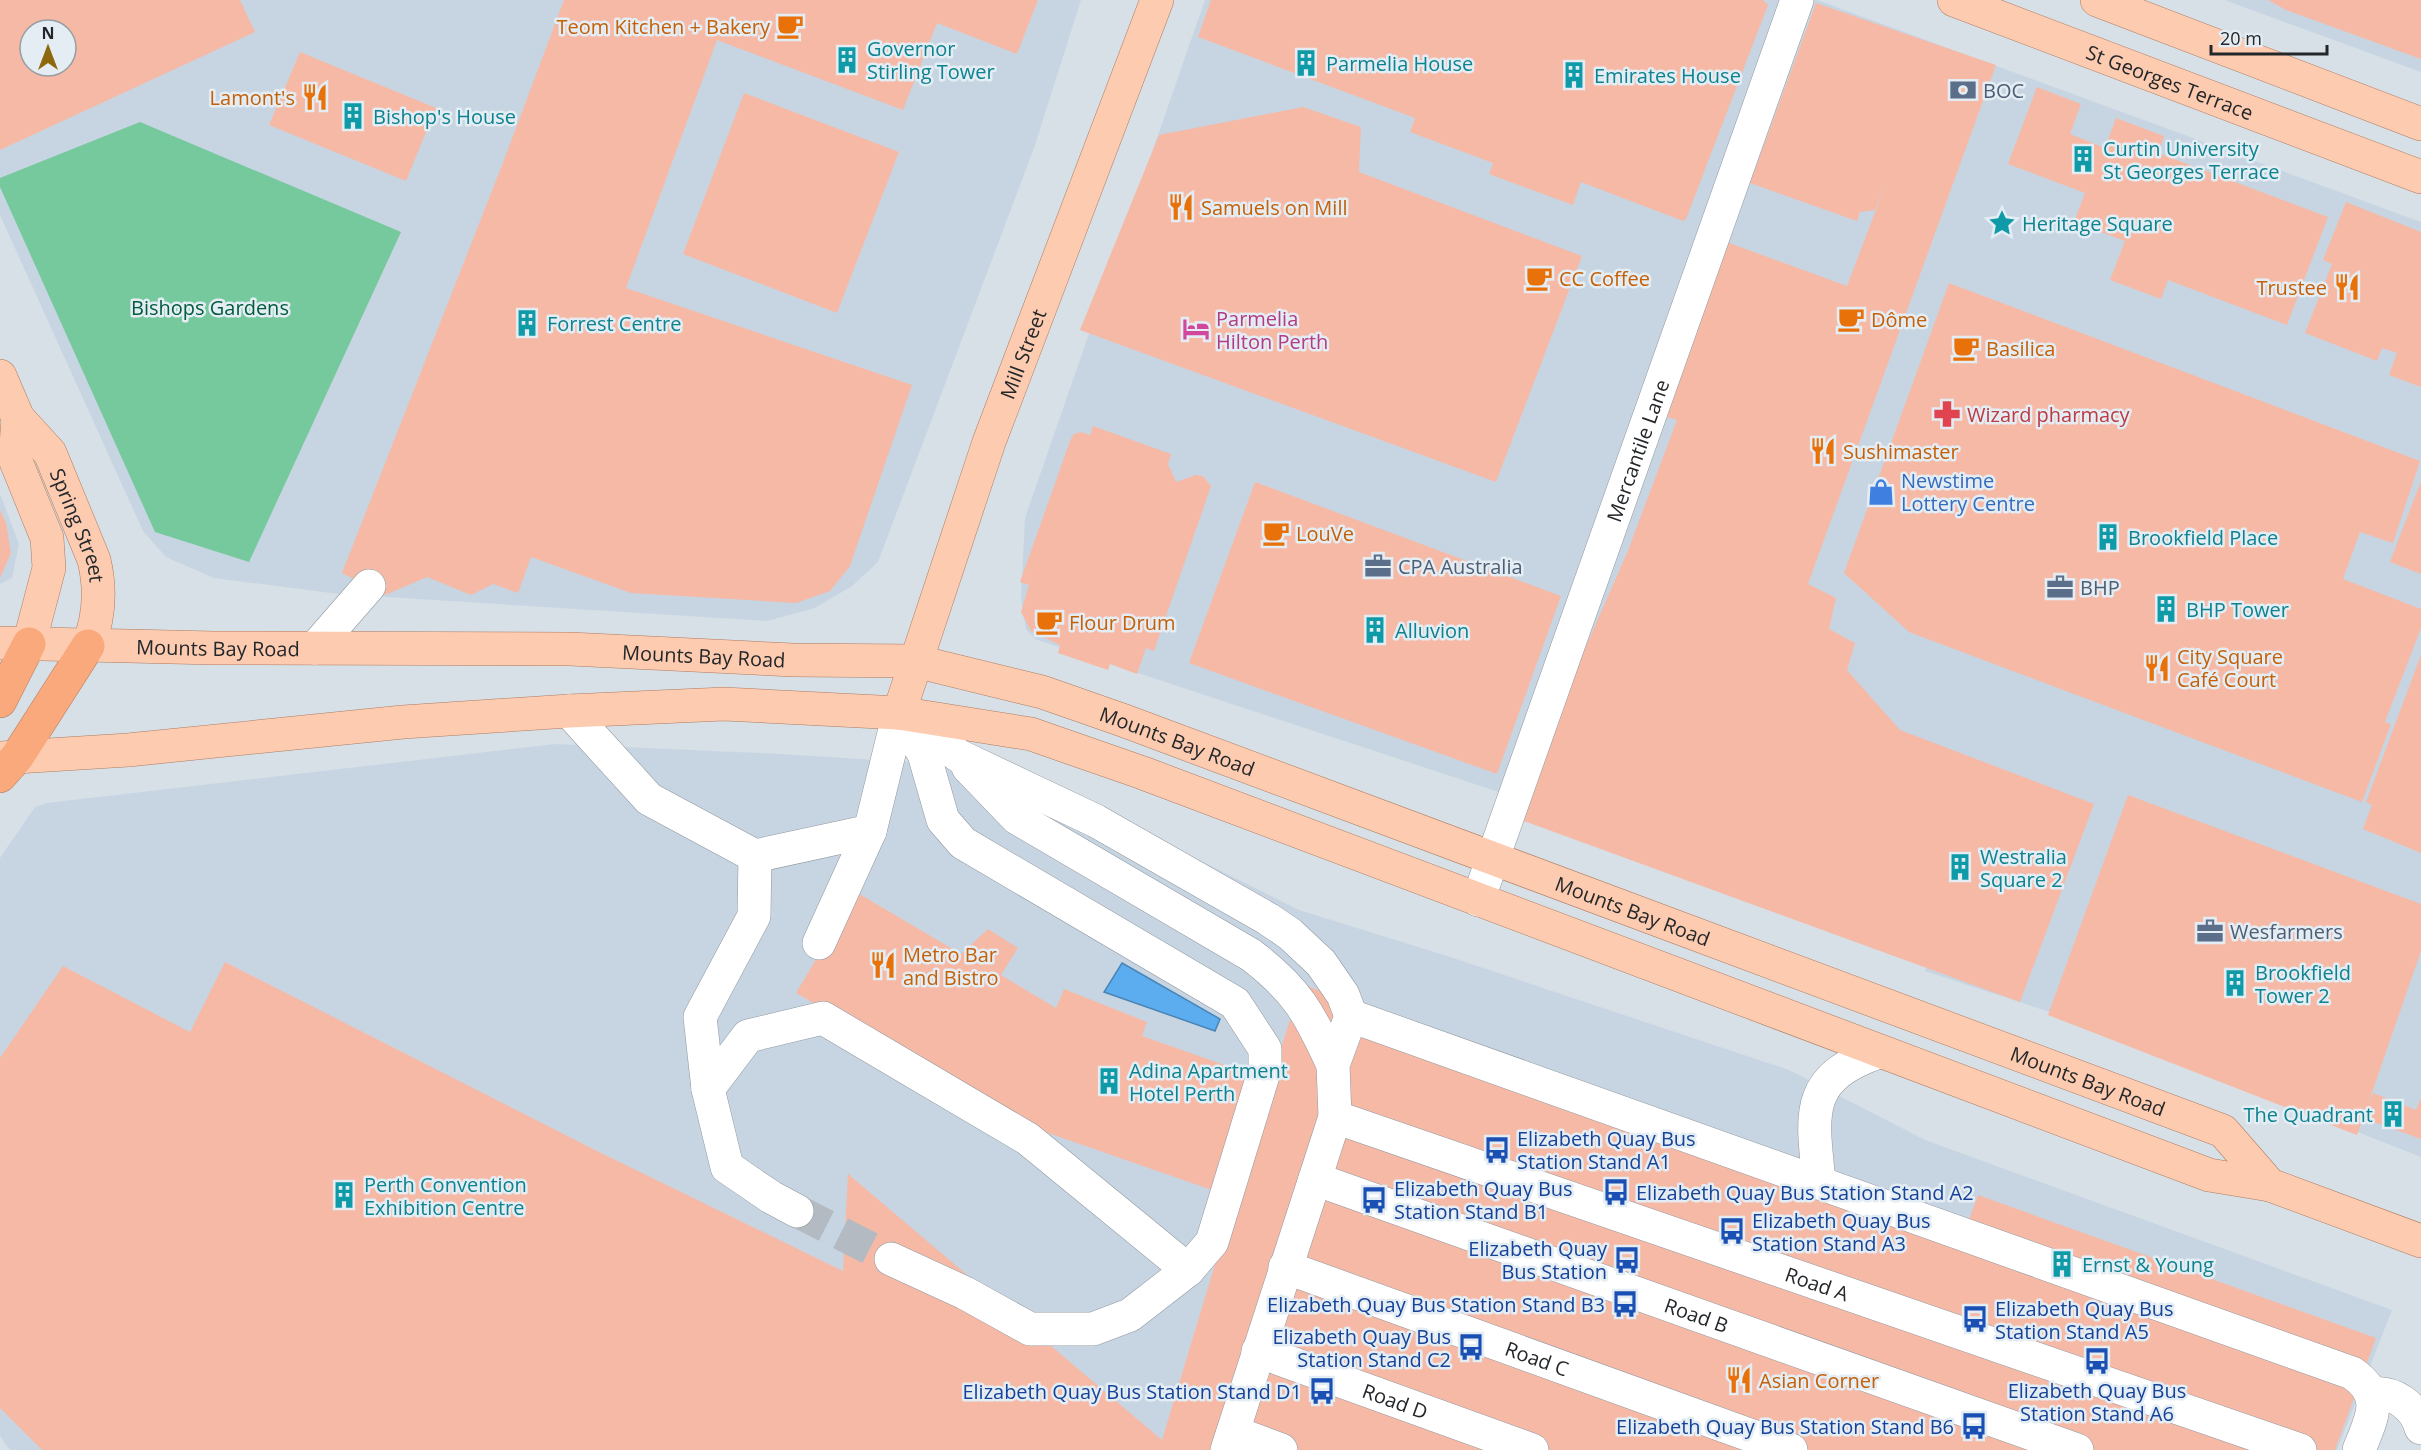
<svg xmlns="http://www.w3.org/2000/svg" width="2421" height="1450" font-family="'Open Sans',sans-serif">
<rect width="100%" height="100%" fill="#d7dfe7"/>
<!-- built -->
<path fill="#c7d5e2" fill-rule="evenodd" d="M0 0H1081L1034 148 878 562 852 586 815 608 767 621 339 594 214 578 166 557 143 531 0 215ZM30 30H66V66H30Z
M1205 0H1817L2421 222V1157L2071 1019 1925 971 1933 951 1499 792 1035 639 1026 629 1021 598 1025 518Z
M2225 0H2421V72L2227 1Z
M0 494 19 544 12 578 0 584Z
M556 744 781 754 1018 769 1299 910 1447 956 1789 1070 1925 1140 2392 1310 2337 1450H10L0 1436V858L35 807 47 803Z"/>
<!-- green -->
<path fill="#76c89d" d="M140 122 401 232 249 562 155 532 0 187V178Z"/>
<!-- water -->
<path fill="#5badf0" stroke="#4a85b5" stroke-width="1.5" d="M1122 963 1220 1019 1215 1031 1104 992Z"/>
<!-- building -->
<path fill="#f6b9a6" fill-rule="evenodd" d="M0 0H240L255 32 0 150ZM30 30H66V66H30Z
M564 0H1038L1017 54 937 23 903 110 717 40 626 288 912 385 850 566 830 591 796 603 631 593 531 557 518 593 493 584 471 595 427 577 385 595 342 573 504 160Z
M1211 0H1763L1768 5 1686 219 1683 221 1581 182 1573 205 1489 174 1493 163 1410 132 1415 118 1198 37Z
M2268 0H2421V59L2286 10Z
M1816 3 1996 65 1808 584 1836 598 1829 629 1855 643 1847 670 1900 730 2094 804 2020 1002 1516 818 1579 662 1627 553 1677 420 1657 414 1721 240 1847 286 1887 181 1875 210 1860 212 1857 221 1750 183Z
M300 52 436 108 406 181 269 125Z
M2037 87 2081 104 2070 134 2105 148 2116 118 2164 136 2158 153 2328 217 2287 325 2168 280 2161 299 2110 280 2125 241 2074 222 2085 193 2008 164Z
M744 93 899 152 837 313 683 254Z
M1303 107 1361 127 1359 172 1582 256 1496 482 1080 330 1159 135Z
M2346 202 2421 232V387L2389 375 2397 353 2382 348 2377 361 2305 333 2332 264 2323 260Z
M1949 283 2420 461 2393 543 2360 532 2343 579 2421 609V628L2385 722 2391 724 2362 802 1909 632 1844 573Z
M1093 426 1171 454 1168 464 1176 482 1196 475 1203 476 1211 486 1154 651 1146 648 1137 674 1110 664 1108 670 1058 653 1060 645 1031 631 1021 612 1029 585 1020 582 1070 441 1074 434 1081 432 1090 435Z
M2421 481V574L2390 562Z
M1255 482 1561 596 1497 774 1189 663Z
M0 510 6 523 11 553 0 578Z
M2421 655V853L2363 829 2372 805 2366 802Z
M2128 795 2421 904V951L2368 1104 2373 1093 2416 1110 2421 1098V1139L2363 1118 2357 1135 2048 1015Z
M856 892 961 954 988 929 1018 948 1001 975 1056 1008 1064 989 1147 1022 1142 1036 1270 1081 1302 984 1819 1181 1964 1233 1978 1195 2376 1338 2335 1450H42L0 1408V1058L63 966 190 1032 225 962 595 1150 843 1271 848 1174 1162 1440 1235 1198 1028 1126 796 993Z"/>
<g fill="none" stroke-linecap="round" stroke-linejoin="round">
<!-- minor-tunnel -->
<path stroke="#b3bac1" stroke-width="33" stroke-dasharray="33 16" stroke-linecap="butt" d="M797 1211 891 1259"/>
<defs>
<g id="minor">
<path d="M315 648 369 586"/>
<path d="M569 711 649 799 755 856"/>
<path d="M910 721 959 756 1096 821 1268 919 1290 934 1321 963 1343 995 1351 1016 1333 1065 1335 1117 1227 1450"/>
<path d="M968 767 1017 818 1251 955C1298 991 1309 1013 1333 1065"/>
<path id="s1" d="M1478 900 1797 0"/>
<path d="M819 943 870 831 899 713"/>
<path d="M1351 1016 2352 1373C2386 1396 2371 1419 2359 1450"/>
<path d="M708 1089 748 1036 823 1018 1028 1139 1188 1270"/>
<path id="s2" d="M1335 1117 2300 1450"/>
<path id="s3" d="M1315 1179 2077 1450"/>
<path d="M1819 1181C1812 1113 1804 1078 1879 1052"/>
<path d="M797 1211 771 1197 727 1167 708 1089 700 1017 754 916 755 856 870 831"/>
<path d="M891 1259 965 1293 1030 1329H1093L1130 1315 1188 1270 1212 1242 1265 1069V1049L1235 1003 963 843 943 820 924 754 899 713"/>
<path id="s4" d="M1285 1267 1791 1450"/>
<path id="s5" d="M1258 1351 1532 1450"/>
<path d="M2371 1394C2394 1391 2415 1406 2421 1428"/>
<path d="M1233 1432 1281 1450"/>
</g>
<g id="major">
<path id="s6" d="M1954 0 2421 177"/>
<path d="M2097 0 2421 124"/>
<path id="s7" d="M0 376 18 418 50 453 94 560C101 589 99 619 88 646"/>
<path d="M18 418 15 459 47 538 49 568 29 644"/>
<path id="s8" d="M0 643 214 648 570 649 793 660 915 661 1042 692 1125 721 2223 1131 2270 1185"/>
<path id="s9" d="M899 713 989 442 1157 0"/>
<path d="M0 758 128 750 403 722 569 711 724 704 899 713 1031 734 1143 773 2209 1175 2270 1185 2421 1241"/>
</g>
<path id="highway" d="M0 701 29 644
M0 776 17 757 88 646"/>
</defs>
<!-- minor casing -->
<use href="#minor" stroke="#90989f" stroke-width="34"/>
<!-- major casing -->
<use href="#major" stroke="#af7c5f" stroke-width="34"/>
<!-- highway casing -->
<use href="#highway" stroke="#af7c5f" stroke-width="34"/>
<!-- minor -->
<use href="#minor" stroke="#fff" stroke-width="33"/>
<!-- major -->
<use href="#major" stroke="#fccbb0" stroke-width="33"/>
<!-- highway -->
<use href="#highway" stroke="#faa97c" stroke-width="33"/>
</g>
<!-- icons -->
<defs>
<symbol id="cafe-bare" viewBox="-9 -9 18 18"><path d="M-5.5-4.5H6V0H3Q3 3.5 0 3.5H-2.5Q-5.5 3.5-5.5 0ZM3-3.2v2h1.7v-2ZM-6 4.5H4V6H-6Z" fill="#e8710a" stroke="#e4edf4" stroke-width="2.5" paint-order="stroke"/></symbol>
<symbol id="building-bare" viewBox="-9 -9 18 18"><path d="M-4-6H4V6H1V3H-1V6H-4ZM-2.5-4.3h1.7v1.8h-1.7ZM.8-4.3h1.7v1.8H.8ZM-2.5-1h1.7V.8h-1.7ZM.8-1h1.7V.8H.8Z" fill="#0f9aa8" stroke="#e4edf4" stroke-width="2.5" paint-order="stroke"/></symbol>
<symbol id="bank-bare" viewBox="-9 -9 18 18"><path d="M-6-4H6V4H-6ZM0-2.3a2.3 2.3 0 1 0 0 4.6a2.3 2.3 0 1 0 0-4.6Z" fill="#5c6f8a" stroke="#e4edf4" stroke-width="2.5" paint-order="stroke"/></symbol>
<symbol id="restaurant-bare" viewBox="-9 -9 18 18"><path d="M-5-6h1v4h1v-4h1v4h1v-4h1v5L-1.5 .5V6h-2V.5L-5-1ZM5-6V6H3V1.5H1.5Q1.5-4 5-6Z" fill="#e8710a" stroke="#e4edf4" stroke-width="2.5" paint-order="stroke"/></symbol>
<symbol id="sight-bare" viewBox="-9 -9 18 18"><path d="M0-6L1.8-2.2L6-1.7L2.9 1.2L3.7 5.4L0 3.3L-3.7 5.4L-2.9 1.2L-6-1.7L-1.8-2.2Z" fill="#0f9aa8" stroke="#e4edf4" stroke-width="2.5" paint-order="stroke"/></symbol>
<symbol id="hotel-bare" viewBox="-9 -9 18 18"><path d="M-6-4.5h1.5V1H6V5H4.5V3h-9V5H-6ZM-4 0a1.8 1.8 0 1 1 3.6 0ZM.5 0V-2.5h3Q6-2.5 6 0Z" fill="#d1479c" stroke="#e4edf4" stroke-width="2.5" paint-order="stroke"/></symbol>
<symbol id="pharmacy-bare" viewBox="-9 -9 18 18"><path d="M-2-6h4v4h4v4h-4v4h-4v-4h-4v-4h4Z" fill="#e0444e" stroke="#e4edf4" stroke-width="2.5" paint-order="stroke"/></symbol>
<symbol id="shop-bare" viewBox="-9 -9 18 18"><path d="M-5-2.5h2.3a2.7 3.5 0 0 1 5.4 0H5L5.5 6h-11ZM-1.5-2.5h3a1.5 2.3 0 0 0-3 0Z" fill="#3f7fe0" stroke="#e4edf4" stroke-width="2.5" paint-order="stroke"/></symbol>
<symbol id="office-bare" viewBox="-9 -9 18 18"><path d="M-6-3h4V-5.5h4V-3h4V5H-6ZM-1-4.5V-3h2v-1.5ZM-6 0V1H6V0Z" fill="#5c6f8a" stroke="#e4edf4" stroke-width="2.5" paint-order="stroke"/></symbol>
<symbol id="bus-bare" viewBox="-9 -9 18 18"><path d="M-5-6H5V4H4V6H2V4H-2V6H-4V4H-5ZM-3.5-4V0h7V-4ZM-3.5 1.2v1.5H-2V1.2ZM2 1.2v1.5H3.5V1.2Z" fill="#1a4fb4" stroke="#e4edf4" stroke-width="2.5" paint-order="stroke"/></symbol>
</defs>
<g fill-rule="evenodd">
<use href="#cafe-bare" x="771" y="7" width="38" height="38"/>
<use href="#building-bare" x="828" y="41" width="38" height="38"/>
<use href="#building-bare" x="1287" y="44" width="38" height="38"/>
<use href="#building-bare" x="1555" y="56" width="38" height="38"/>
<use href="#bank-bare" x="1944" y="71" width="38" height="38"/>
<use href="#restaurant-bare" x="296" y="78" width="38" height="38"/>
<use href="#building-bare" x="334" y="97" width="38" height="38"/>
<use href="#building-bare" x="2064" y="140" width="38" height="38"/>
<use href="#restaurant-bare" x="1162" y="188" width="38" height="38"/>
<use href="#sight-bare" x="1983" y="204" width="38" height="38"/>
<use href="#cafe-bare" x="1520" y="259" width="38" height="38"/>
<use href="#restaurant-bare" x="2328" y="268" width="38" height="38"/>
<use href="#cafe-bare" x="1832" y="300" width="38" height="38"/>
<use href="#building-bare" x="508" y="304" width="38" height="38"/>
<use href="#hotel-bare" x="1177" y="310" width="38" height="38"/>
<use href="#cafe-bare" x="1947" y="329" width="38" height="38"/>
<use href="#pharmacy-bare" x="1928" y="395" width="38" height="38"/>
<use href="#restaurant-bare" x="1804" y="432" width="38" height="38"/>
<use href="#shop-bare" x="1862" y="473" width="38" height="38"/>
<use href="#cafe-bare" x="1257" y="514" width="38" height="38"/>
<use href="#building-bare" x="2089" y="518" width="38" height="38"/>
<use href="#office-bare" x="1359" y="547" width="38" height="38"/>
<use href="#office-bare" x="2041" y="568" width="38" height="38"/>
<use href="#building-bare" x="2147" y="590" width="38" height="38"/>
<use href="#cafe-bare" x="1030" y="603" width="38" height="38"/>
<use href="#building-bare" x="1356" y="611" width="38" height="38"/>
<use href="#restaurant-bare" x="2138" y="649" width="38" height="38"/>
<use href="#building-bare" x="1941" y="848" width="38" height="38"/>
<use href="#office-bare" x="2191" y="912" width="38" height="38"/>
<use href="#restaurant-bare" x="864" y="946" width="38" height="38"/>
<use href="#building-bare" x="2216" y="964" width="38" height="38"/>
<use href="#building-bare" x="1090" y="1062" width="38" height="38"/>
<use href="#building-bare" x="2374" y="1095" width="38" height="38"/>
<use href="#bus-bare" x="1478" y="1131" width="38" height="38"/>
<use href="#bus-bare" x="1597" y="1173" width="38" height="38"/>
<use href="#building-bare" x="325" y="1176" width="38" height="38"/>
<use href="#bus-bare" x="1355" y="1181" width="38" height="38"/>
<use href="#bus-bare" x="1713" y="1212" width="38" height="38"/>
<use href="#bus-bare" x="1608" y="1241" width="38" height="38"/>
<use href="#building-bare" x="2043" y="1245" width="38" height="38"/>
<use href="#bus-bare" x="1606" y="1285" width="38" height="38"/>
<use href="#bus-bare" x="1956" y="1300" width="38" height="38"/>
<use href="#bus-bare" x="1452" y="1328" width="38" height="38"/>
<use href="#bus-bare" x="2078" y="1342" width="38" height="38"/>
<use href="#restaurant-bare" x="1720" y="1361" width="38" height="38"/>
<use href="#bus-bare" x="1303" y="1372" width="38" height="38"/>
<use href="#bus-bare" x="1955" y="1407" width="38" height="38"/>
</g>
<g text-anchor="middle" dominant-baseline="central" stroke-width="5" stroke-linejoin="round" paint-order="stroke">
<!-- food labels -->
<g font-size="20" fill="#c56008" stroke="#e4edf4" text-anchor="start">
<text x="770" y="26" text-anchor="end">Teom Kitchen + Bakery</text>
<text x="295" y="97" text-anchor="end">Lamont's</text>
<text x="1201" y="207">Samuels on Mill</text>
<text x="1559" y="278">CC Coffee</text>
<text x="2327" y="287" text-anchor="end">Trustee</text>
<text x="1871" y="319">Dôme</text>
<text x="1986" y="348">Basilica</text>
<text x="1843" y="451">Sushimaster</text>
<text x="1296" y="533">LouVe</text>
<text x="1069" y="622">Flour Drum</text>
<text x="2177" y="656">City Square<tspan x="2177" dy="23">Café Court</tspan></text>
<text x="903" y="954">Metro Bar<tspan x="903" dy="23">and Bistro</tspan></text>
<text x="1759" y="1380">Asian Corner</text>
</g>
<!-- culture labels -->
<g font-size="20" fill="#0d838f" stroke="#e4edf4" text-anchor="start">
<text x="867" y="48">Governor<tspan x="867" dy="23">Stirling Tower</tspan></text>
<text x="1326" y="63">Parmelia House</text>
<text x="1594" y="75">Emirates House</text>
<text x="373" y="116">Bishop's House</text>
<text x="2103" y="148">Curtin University<tspan x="2103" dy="23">St Georges Terrace</tspan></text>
<text x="2022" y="223">Heritage Square</text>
<text x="547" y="323">Forrest Centre</text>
<text x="2128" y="537">Brookfield Place</text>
<text x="2186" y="609">BHP Tower</text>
<text x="1395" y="630">Alluvion</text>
<text x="1980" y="856">Westralia<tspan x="1980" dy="23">Square 2</tspan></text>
<text x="2255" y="972">Brookfield<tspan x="2255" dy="23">Tower 2</tspan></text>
<text x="1129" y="1070">Adina Apartment<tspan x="1129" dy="23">Hotel Perth</tspan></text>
<text x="2373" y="1114" text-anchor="end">The Quadrant</text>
<text x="364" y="1184">Perth Convention<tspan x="364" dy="23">Exhibition Centre</tspan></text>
<text x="2082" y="1264">Ernst &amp; Young</text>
</g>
<!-- street labels -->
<g font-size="20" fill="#24272a" stroke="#e4edf4">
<text stroke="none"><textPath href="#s6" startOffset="231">St Georges Terrace</textPath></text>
<text stroke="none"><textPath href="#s9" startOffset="380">Mill Street</textPath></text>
<text stroke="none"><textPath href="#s1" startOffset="477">Mercantile Lane</textPath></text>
<text stroke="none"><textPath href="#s7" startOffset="171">Spring Street</textPath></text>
<text stroke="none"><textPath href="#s8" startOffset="218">Mounts Bay Road</textPath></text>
<text stroke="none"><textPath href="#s8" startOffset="704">Mounts Bay Road</textPath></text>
<text stroke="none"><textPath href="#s8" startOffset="1190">Mounts Bay Road</textPath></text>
<text stroke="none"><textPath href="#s8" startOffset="1676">Mounts Bay Road</textPath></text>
<text stroke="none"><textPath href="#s8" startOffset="2162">Mounts Bay Road</textPath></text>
<text stroke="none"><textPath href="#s2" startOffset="510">Road A</textPath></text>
<text stroke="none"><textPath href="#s3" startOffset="405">Road B</textPath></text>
<text stroke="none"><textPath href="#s4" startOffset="268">Road C</textPath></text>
<text stroke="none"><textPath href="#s5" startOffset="146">Road D</textPath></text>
</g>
<!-- service labels -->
<g font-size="20" fill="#4e5e75" stroke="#e4edf4" text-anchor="start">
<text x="1983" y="90">BOC</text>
<text x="1398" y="566">CPA Australia</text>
<text x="2080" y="587">BHP</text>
<text x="2230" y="931">Wesfarmers</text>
</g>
<!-- park labels -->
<g font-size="20" fill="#015c3b" stroke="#e4edf4">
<text x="210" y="307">Bishops Gardens</text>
</g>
<!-- hotel labels -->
<g font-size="20" fill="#b23c85" stroke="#e4edf4" text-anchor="start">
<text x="1216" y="318">Parmelia<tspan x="1216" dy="23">Hilton Perth</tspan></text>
</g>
<!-- health labels -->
<g font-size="20" fill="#be3a42" stroke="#e4edf4" text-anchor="start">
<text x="1967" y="414">Wizard pharmacy</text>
</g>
<!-- shop labels -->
<g font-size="20" fill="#366cbe" stroke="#e4edf4" text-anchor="start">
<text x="1901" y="480">Newstime<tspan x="1901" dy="23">Lottery Centre</tspan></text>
</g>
<!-- transit labels -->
<g font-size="20" fill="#164399" stroke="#e4edf4" text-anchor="start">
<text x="1517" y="1138">Elizabeth Quay Bus<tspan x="1517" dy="23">Station Stand A1</tspan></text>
<text x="1394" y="1188">Elizabeth Quay Bus<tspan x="1394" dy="23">Station Stand B1</tspan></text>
<text x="1636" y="1192">Elizabeth Quay Bus Station Stand A2</text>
<text x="1752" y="1220">Elizabeth Quay Bus<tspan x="1752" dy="23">Station Stand A3</tspan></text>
<text x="1607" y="1248" text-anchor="end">Elizabeth Quay<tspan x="1607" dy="23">Bus Station</tspan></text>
<text x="1605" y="1304" text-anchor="end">Elizabeth Quay Bus Station Stand B3</text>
<text x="1995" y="1308">Elizabeth Quay Bus<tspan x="1995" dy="23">Station Stand A5</tspan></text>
<text x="1451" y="1336" text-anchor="end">Elizabeth Quay Bus<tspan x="1451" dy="23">Station Stand C2</tspan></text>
<text x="2097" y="1390" text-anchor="middle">Elizabeth Quay Bus<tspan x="2097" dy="23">Station Stand A6</tspan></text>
<text x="1302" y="1391" text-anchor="end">Elizabeth Quay Bus Station Stand D1</text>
<text x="1954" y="1426" text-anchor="end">Elizabeth Quay Bus Station Stand B6</text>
</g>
</g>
<!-- north arrow -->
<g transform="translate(48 48)"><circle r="28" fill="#e4edf4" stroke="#979ea3" stroke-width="1.5"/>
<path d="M0-4.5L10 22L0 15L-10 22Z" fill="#8e680c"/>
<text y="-9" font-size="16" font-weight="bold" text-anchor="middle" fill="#24272a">N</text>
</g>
<!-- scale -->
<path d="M2211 45v9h116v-9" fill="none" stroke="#24272a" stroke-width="3"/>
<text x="2220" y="45" font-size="18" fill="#24272a" stroke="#e4edf4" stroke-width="4.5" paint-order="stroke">20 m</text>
</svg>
